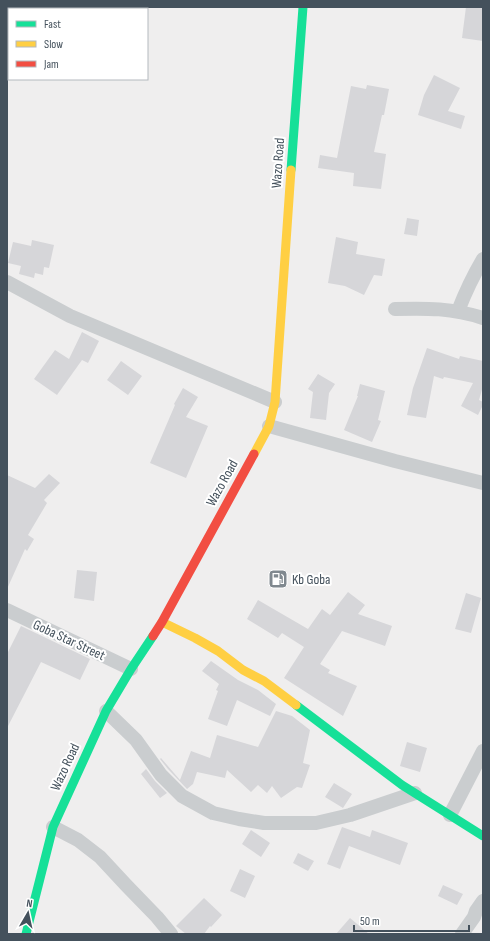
<svg xmlns="http://www.w3.org/2000/svg" width="490" height="941" font-family="'Sofia Sans Condensed',sans-serif">
<rect width="100%" height="100%" fill="#efeeee"/>
<!-- building -->
<path fill="#d6d6d9" d="M466 7H483V41L462 38Z
M434 75 460 88 448 111 465 116 461 129 418 115 424 95Z
M367 85 389 89 384 115H382L374 152 386 154 381 189 353 186 354 173 318 168 320 155 337 158 351 86 366 89Z
M407 218 419 220 417 236 404 234Z
M336 237 358 242 356 254 385 259 382 276 374 275 364 295 345 286 328 283Z
M32 240 54 245 49 268 44 267 43 275 35 273 34 278 19 274 21 266 8 263 13 242 31 246Z
M82 332 99 341 88 363 82 360 57 395 34 379 55 350 69 359Z
M427 348 459 359 460 356 483 361V386L479 400 483 402V405L478 415 461 406 473 383 444 377 443 379 434 376 426 418 407 415 413 388Z
M121 361 142 376 128 395 107 380Z
M318 374 335 384 329 393 326 420 310 418 313 392 308 389Z
M360 384 385 391 378 420 381 421 372 442 344 430 358 396H357Z
M183 388 198 397 186 417 208 426 186 478 150 463 175 405 174 404Z
M49 474 60 483 44 500 47 503 28 535 34 539 27 551 25 549 7 589V475L35 488Z
M77 570 97 572 94 601 74 598Z
M348 592 365 605 358 614 392 626 385 646 342 631 320 664 330 670 328 673 357 686 343 716 284 678 304 647 282 633 278 638 247 619 258 600 308 629 322 609 330 615Z
M466 593 481 598 471 633 455 629Z
M21 626 90 659 80 680 41 662 7 728V654Z
M211 661 238 680 258 690 276 704 270 716 237 700 227 726 208 719 218 691 216 690 219 684 202 671Z
M276 711 292 716 310 730 303 763 310 765 302 788 297 787 281 798 272 786 267 793 258 785 251 792 227 770 225 778 197 772 193 784 187 789 168 769 160 759 161 758 180 780 191 751 210 758 217 735 258 747Z
M407 742 427 748 420 772 400 766Z
M146 769 155 781 167 793 160 798 141 774Z
M334 783 352 794 343 808 325 797Z
M342 827 370 837 372 830 408 843 400 865 349 846 340 869 327 864Z
M251 830 270 843 261 857 242 844Z
M298 853 314 861 308 871 293 863Z
M240 869 255 876 245 898 230 891Z
M443 885 463 894 457 905 438 896Z
M204 898 222 915 211 927 210 926 204 934H186L176 926Z
M350 918 369 934H336Z"/>
<g fill="none" stroke-linecap="round" stroke-linejoin="round">
<!-- street -->
<path stroke="#cacdcf" stroke-width="14" d="M7 282 70 316 275 402
M395 309C427 308 452 308 483 318
M458 311C465 293 473 276 483 259
M269 426 395 461 483 483
M7 610 131 669
M106 711 136 740 161 775 182 796 213 813 239 819 264 823H316L350 815 415 793
M450 815 483 751
M53 827 78 840 100 857 126 885 157 917 171 934
M462 934 474 917 476 911 483 901"/>
<!-- fast -->
<path stroke="#16e098" stroke-width="9" d="M291 170 303 7
M296 705 402 785 483 836
M26 934 53 827 106 711 131 669 153 636"/>
<!-- slow -->
<path stroke="#ffcf43" stroke-width="9" d="M254 454 269 426 275 402 291 170
M162 622 195 638 218 651 243 670 264 681 296 705"/>
<!-- jam -->
<path stroke="#f24e42" stroke-width="9" d="M153 636 162 622 254 454"/>
</g>
<!-- icons -->
<defs>
<symbol id="fuel-square" viewBox="-11 -11 22 22"><rect x="-9" y="-9" width="18" height="18" rx="4" fill="#80888f" stroke="#fff"/><path d="M-5.5-6h7V0h2V4h1.3V-2.5L3-4.5l.8-.8L6-3V5H2.5V1h-1V6h-7ZM-4.2-4.7v3.2H.2V-4.7Z" fill="#fff"/></symbol>
</defs>
<g fill-rule="evenodd">
<use href="#fuel-square" x="267" y="568" width="22" height="22"/>
</g>
<g text-anchor="middle" dominant-baseline="central" stroke-width="4" stroke-linejoin="round" paint-order="stroke">
<!-- street labels -->
<g font-size="14" fill="#44515c" stroke="#fff">
<text transform="translate(278 163) rotate(-86)">Wazo Road</text>
<text transform="translate(222 483) rotate(-61)">Wazo Road</text>
<text transform="translate(69 640) rotate(25)">Goba Star Street</text>
<text transform="translate(65 767) rotate(-65)">Wazo Road</text>
</g>
<!-- poi labels -->
<g font-size="14" fill="#44515c" stroke="#fff" text-anchor="start">
<text x="292" y="579">Kb Goba</text>
</g>
</g>
<!-- border -->
<rect width="490" height="941" fill="none" stroke="#44515c" stroke-width="16"/>
<!-- legend -->
<rect x="8" y="8" width="140" height="72" fill="#ffffff" stroke="#b4b9be"/>
<rect x="16" y="21" width="20" height="6" fill="#16e098" stroke="#b4b9be"/>
<text x="44" y="28" font-size="12" fill="#44515c">Fast</text>
<rect x="16" y="41" width="20" height="6" fill="#ffcf43" stroke="#b4b9be"/>
<text x="44" y="48" font-size="12" fill="#44515c">Slow</text>
<rect x="16" y="61" width="20" height="6" fill="#f24e42" stroke="#b4b9be"/>
<text x="44" y="68" font-size="12" fill="#44515c">Jam</text>
<!-- north arrow -->
<g transform="translate(28 913) rotate(9)" stroke="#ffffff" stroke-width="3" paint-order="stroke">
<path d="M0-3L7 15L0 10L-7 15Z" fill="#44515c"/>
<text y="-6" font-size="11" font-weight="bold" text-anchor="middle" fill="#44515c">N</text>
</g>
<!-- scale -->
<path d="M354 925v6h115v-6" fill="none" stroke="#44515c" stroke-width="2"/>
<text x="360" y="925" font-size="12" fill="#44515c" stroke="#ffffff" stroke-width="3" paint-order="stroke">50 m</text>
</svg>
